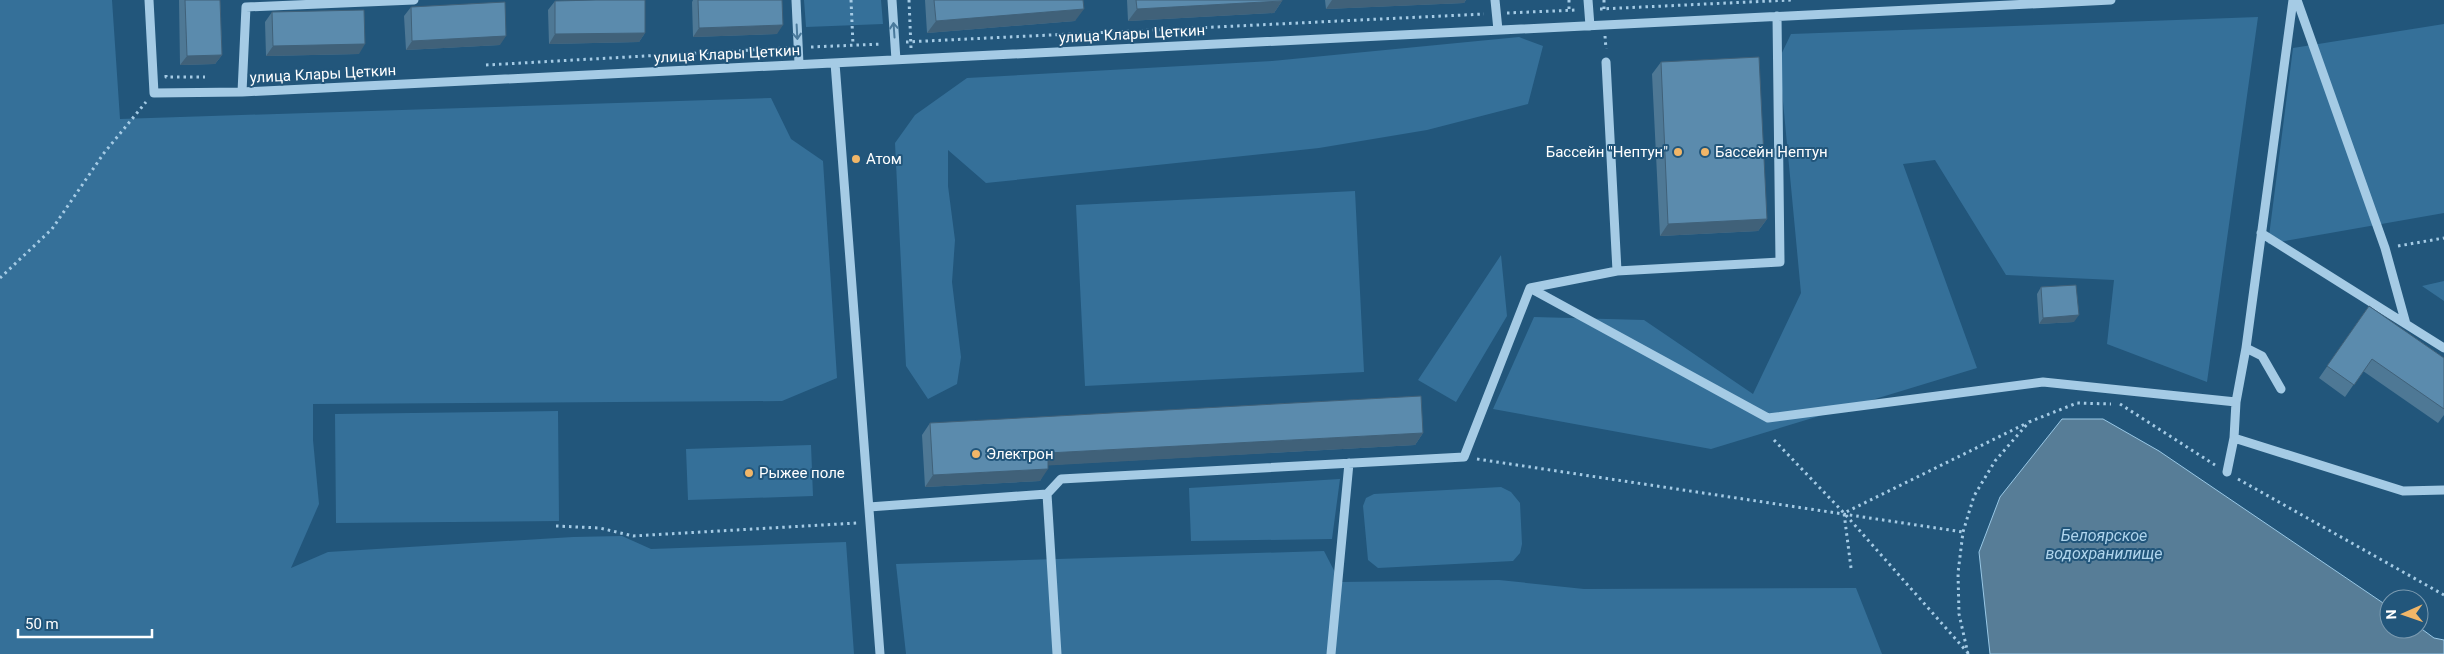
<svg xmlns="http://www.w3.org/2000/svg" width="2444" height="654" font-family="Roboto,sans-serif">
<rect width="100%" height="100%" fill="#22567b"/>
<!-- green -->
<path fill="#357099" d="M0 0H112L120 119 771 98 791 139 823 161 837 378 782 401 313 404V440L319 504 291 568 328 552 573 537 622 536 651 549 846 542 854 654H0Z
M804 0H881L883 24 806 27Z
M2258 17 2207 382 2107 344 2114 280 2006 275 1935 160 1903 164 1977 368 1711 449 1493 409 1534 317 1644 320 1753 394 1801 293 1779 59 1791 34Z
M2444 24V213L2268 244 2293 48Z
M1519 37 1543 46 1528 104 1427 130 1319 148 986 183 948 150V186L955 240 952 282 961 357 957 384 928 399 906 366 895 143 915 115 967 78 1272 61Z
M1355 191 1364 372 1085 386 1076 205Z
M1501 255 1507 316 1456 402 1418 380Z
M2444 281V301L2422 286Z
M558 411 559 521 336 523 335 414Z
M811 445 813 496 688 500 686 449Z
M1340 479 1332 539 1191 541 1189 488Z
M1501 487 1511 492 1520 503 1522 544 1520 553 1513 561 1378 568 1368 560 1363 506 1366 498 1374 494Z
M1324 551 1340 582 1499 580 1584 589 1856 588 1882 654H906L896 564Z"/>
<!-- water -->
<path fill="#577d97" stroke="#99c8e6" d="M2062 419H2103L2159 451 2389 607V629H2419V627L2434 638 2444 640V654H1990L1979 552 2000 497Z"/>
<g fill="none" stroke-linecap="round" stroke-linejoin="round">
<!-- path -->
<path stroke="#a5cbe5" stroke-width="3" stroke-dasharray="2.5 4" stroke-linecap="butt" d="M851 0 853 45
M909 0 911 48
M1569 0V12
M1604 0V9
M1600 9 1791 0
M1507 13 1576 10
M1605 36 1606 49
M906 42 1484 14
M811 47 882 44
M486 65 787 48
M166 75V77H205
M2398 246 2444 238
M0 278 52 229 104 153 146 102
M2120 404 2215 465
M1774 440 1844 513 1968 653
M1477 459 1963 532
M2238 479 2444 595
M556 526 600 528 633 536 857 523
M1851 568 1844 513 2027 423
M1968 654 1959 614 1958 573 1963 532 1974 496 1995 461 2029 422 2077 403 2111 404"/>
<!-- minor -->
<path stroke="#a5cbe5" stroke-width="9" d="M149 0 154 93 242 92 2111 0
M796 0 799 64
M892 0 896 60
M1495 0 1498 30
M1588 0 1590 26
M2297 0 2385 248 2406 324
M1606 62 1617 271
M835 63 880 654
M242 92 246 7 414 0
M2261 233 2444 348
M1530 288 1768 418 2043 382 2236 402 2234 438 2227 472
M2246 348 2262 356 2281 389
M2236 402 2246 348 2293 0
M2234 438 2403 491 2444 490
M1047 494 1057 654
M869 507 1047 494 1061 479 1464 457 1530 288 1617 271 1780 262 1777 16
M1331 654 1349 463"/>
</g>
<!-- wall -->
<path fill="#4e7895" d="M179 0H220L222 55 215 64 180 65Z
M693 0H782L777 34 693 37 692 2Z
M925 0H1083L1075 21 927 33Z
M1127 0H1282V1L1274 13 1128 21Z
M1325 0H1466L1464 3 1326 9Z
M555 1 645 33 639 42 549 44 548 10Z
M411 7 500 45 406 50 404 16Z
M272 12 359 54 266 56 265 22Z
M1661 62 1767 219 1758 231 1660 236 1652 74Z
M2041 287 2074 322 2039 324 2037 294Z
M2369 306 2444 358V415L2438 423 2363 371 2345 397 2319 378Z
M930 423 1423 433 1415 445 1048 465 1040 481 925 487 922 435Z"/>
<!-- shaded-wall -->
<path fill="#406179" d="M1332 0H1466L1464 3 1326 9Z
M1282 1 1274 13 1128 21 1137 9Z
M1084 9 1075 21 927 33 936 21Z
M783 25 777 34 693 37 699 28Z
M645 33 639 42 549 44 555 34Z
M506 36 500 45 406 50 412 41Z
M365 44 359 54 266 56 273 46Z
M222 55 215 64 180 65 187 56Z
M1767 219 1758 231 1660 236 1668 224Z
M2079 315 2074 322 2039 324 2043 318Z
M1423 433 1415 445 1039 466 1048 453Z
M1048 469 1040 481 925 487 933 475Z"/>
<!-- building -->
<path fill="#5b8bad" stroke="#406179" d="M185 0H220L222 55 187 56Z
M596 0H645V33L555 34V1Z
M698 0H782L783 25 699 28Z
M934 0H1083L1084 9 936 21Z
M1136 0H1282V1L1137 9Z
M505 2 506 36 412 41 411 7Z
M364 10 365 44 273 46 272 12Z
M1759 57 1767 219 1668 224 1661 62Z
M2076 285 2079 315 2043 318 2041 287Z
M2369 306 2444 358V409L2372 359 2354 385 2327 366Z
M1421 396 1423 433 1048 453V469L933 475 930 423Z"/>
<!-- one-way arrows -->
<defs><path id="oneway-shaft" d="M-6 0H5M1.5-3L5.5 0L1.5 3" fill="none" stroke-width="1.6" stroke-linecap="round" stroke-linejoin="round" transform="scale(1.25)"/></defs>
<g stroke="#49799b">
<use href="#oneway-shaft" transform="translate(894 30) rotate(-94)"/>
<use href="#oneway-shaft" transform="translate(797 32) rotate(87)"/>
</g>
<!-- markers -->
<g fill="#f1b668" stroke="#22567b" stroke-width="2">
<circle cx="1678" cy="152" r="5"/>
<circle cx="1705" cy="152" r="5"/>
<circle cx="856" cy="159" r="5"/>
<circle cx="976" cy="454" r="5"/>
<circle cx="749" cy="473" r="5"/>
</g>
<g text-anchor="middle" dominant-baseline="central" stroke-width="4" stroke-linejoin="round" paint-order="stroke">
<!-- street labels -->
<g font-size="15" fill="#fff" stroke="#22567b">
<text transform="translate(1132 34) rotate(-3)">улица Клары Цеткин</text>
<text transform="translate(727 54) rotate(-3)">улица Клары Цеткин</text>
<text transform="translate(323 74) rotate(-3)">улица Клары Цеткин</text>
</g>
<!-- poi labels -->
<g font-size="15" fill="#fff" stroke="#22567b" text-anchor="start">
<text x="1668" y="152" text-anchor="end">Бассейн "Нептун"</text>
<text x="1715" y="152">Бассейн Нептун</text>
<text x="866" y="159">Атом</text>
<text x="986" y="454">Электрон</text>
<text x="759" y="473">Рыжее поле</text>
</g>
<!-- water labels -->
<g font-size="16" font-style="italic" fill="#b0d5ed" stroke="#22567b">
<text x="2104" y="535">Белоярское<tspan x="2104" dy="18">водохранилище</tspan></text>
</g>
</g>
<!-- north arrow -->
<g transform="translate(2404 614) rotate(268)"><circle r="24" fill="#22567b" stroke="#7a9ab0"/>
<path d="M0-4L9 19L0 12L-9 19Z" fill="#f1b668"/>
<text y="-8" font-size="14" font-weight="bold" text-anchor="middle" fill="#ffffff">N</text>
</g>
<!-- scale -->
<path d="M18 629v8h134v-8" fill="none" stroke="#ffffff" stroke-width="2.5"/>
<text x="25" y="629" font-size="15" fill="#ffffff" stroke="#22567b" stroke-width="4" paint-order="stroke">50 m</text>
</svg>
